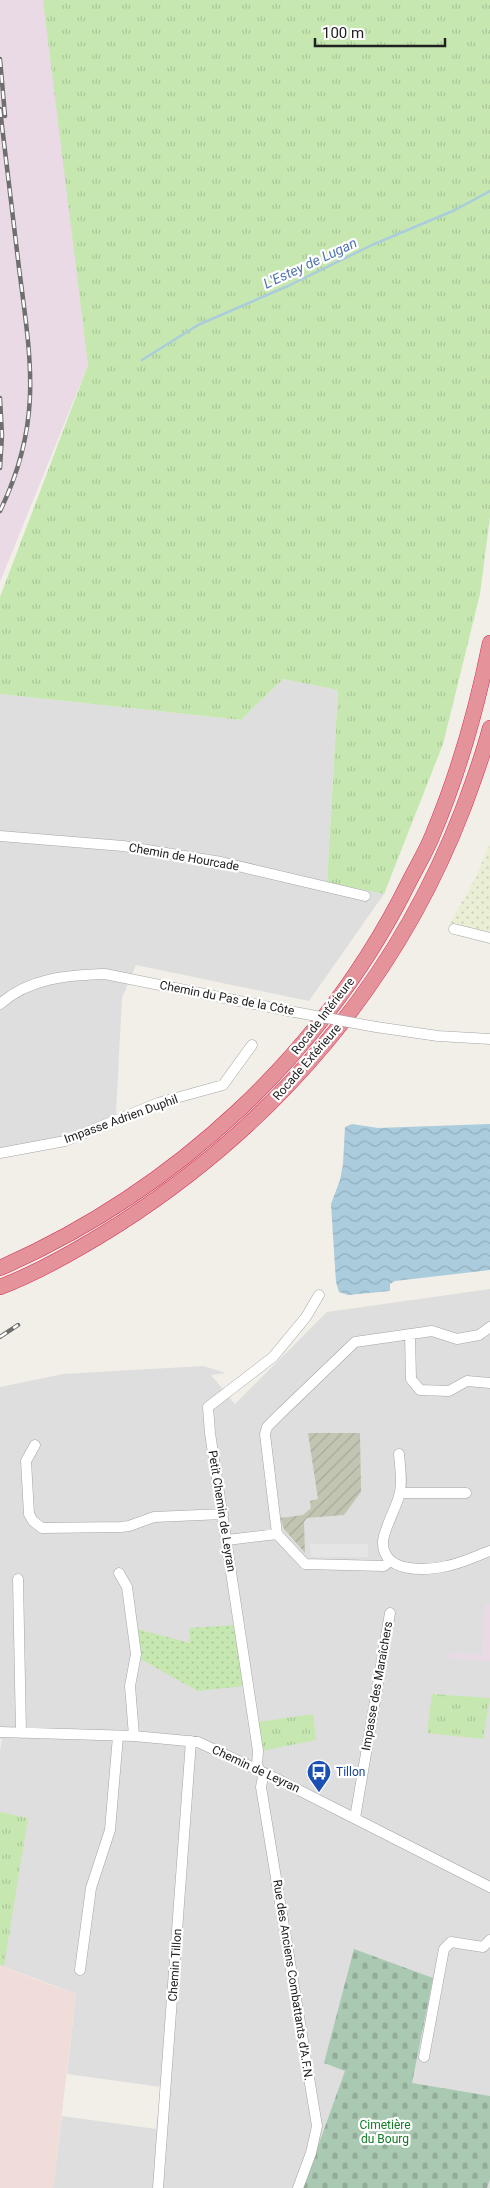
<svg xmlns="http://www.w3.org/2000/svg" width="490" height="2188" font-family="Roboto,sans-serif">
<defs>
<pattern id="construction-furrows" width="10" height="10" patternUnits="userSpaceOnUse" patternTransform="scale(1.25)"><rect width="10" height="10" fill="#c3c5b3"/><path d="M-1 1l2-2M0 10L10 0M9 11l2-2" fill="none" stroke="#a7a99a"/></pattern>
<pattern id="farmland-dots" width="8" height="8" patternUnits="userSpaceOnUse" patternTransform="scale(1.25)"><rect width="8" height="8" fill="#eaeed4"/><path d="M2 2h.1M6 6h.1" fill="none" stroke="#c8ccb6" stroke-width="1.8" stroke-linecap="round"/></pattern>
<pattern id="grass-tufts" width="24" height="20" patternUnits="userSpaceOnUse" patternTransform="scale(1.25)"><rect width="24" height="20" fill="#c6e8b0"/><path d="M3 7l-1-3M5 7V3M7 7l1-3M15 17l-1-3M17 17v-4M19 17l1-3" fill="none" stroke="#aac797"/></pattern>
<pattern id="cemetery-stones" width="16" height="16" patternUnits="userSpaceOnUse" patternTransform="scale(1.25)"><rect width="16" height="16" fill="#aac9b2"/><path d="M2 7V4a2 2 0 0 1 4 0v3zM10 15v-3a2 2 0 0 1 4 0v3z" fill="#92ac99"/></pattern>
<pattern id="garden-dots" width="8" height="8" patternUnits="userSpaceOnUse" patternTransform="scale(1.25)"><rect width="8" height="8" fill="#c6e8b0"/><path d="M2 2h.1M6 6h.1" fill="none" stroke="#aac797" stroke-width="1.8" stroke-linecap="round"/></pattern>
<pattern id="water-waves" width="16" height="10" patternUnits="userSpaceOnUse" patternTransform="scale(1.25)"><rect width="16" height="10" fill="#aaccdc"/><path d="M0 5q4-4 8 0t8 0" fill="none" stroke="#92afbc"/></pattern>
</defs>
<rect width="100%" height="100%" fill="#f1efe8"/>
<!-- residential -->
<path fill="#dfdede" d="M283 679 338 690 327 882 384 894 309 1001 136 965 122 998 116 1114 64 1137 0 1148V694L241 720Z
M490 1289V2188H53L62 2116 156 2129 161 2087 67 2074 76 1994 0 1965V1750L2 1739H0V1387L63 1374 203 1366 226 1373 211 1375 235 1404 327 1312Z"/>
<!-- commercial -->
<path fill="#f0dcd8" d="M0 1965 45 1983 76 1994 53 2188H0Z"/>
<!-- industrial -->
<path fill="#e9dae5" d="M0 0H44L88 365 0 582Z
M485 1604H490V1661L450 1658V1653L482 1655Z"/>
<!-- construction -->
<path fill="url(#construction-furrows)" d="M308 1433H360L361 1492 344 1515 307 1518 304 1522 305 1553 284 1529 280 1518 303 1515 311 1508 310 1501 318 1499Z"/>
<!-- farmland -->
<path fill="url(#farmland-dots)" d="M490 843V933L450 923 476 877Z"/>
<!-- grass -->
<path fill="url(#grass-tufts)" d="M43 0H490V517L480 594 443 744 384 894 327 882 338 690 283 679 241 720 0 694V597L88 365Z
M432 1694 490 1698 483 1739 427 1733Z
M313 1714 316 1740 262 1751 258 1722Z
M0 1812 28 1818 4 1966 0 1965Z"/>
<!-- cemetery -->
<path fill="url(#cemetery-stones)" d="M354 1949 433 1978 412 2083 490 2096V2179L487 2188H303L345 2071 324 2063Z"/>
<!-- garden -->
<path fill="url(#garden-dots)" d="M234 1625 243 1686 198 1691 140 1659 137 1629 190 1643 189 1628Z"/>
<!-- parking -->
<path fill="#e5e5e5" d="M310 1544H368V1557H311Z"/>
<!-- water -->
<path fill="url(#water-waves)" d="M352 1124 378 1128 490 1124V1270L395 1281 390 1284V1291L348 1295 339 1292 336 1282 331 1204 340 1180 343 1164 345 1127Z"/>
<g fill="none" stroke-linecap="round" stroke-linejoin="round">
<!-- stream -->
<path stroke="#aaccdc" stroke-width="2.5" d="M142 360 198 325 288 286 372 245 455 210 490 191"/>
<defs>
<path id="minor" d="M0 836 123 846 221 862 365 896
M454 929 490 938
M0 1004C29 978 68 975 105 974L289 1011
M376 1027 438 1036 490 1039
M0 1153 65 1141 158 1103 223 1085 252 1045
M410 1334 411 1379 420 1390 449 1391 467 1381 490 1383
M35 1445 26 1461 29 1514 33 1521 42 1528 121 1527 129 1526 154 1517 223 1514
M399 1454C400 1466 403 1484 399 1496 396 1508 383 1531 383 1542 382 1573 425 1571 447 1566 462 1563 476 1556 490 1551
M400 1493H466
M277 1534 265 1434 267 1427 280 1414 355 1342 432 1331 457 1339 479 1335 490 1327
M227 1540 277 1534 305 1564 384 1566 390 1561
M119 1573 127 1587 136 1654 130 1686 134 1736
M18 1579 21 1733
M0 1732 134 1736 198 1742 275 1778 490 1887
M355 1818 390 1613
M80 1970 91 1888 110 1830 118 1736
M424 2057 444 1949 451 1942 483 1947 490 1940
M158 2188 191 1741
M298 2188 311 2153 317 2126 261 1787 263 1777 257 1765 258 1751 210 1433 208 1407 273 1357 306 1317 319 1295"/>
<path id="highway" d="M0 1268C175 1191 324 1054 409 882 417 866 427 850 433 834 459 772 477 708 490 643
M0 1287C42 1271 81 1248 119 1224 276 1123 396 983 463 809 473 782 483 756 490 728"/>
</defs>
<!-- minor casing -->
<use href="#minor" stroke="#a5a5a5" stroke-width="11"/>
<!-- highway casing -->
<use href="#highway" stroke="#d52f56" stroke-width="16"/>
<!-- minor -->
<use href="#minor" stroke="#fff" stroke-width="10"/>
<!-- highway -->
<use href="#highway" stroke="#e4939a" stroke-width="15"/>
<defs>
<path id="rail" d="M0 59 5 116
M0 109C6 162 13 215 19 268 31 361 43 423 0 511
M0 398 2 435 0 468
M0 1337 18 1325"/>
</defs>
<!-- rail casing -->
<use href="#rail" stroke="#6f6f6f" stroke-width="4.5"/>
<!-- rail -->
<use href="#rail" stroke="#fff" stroke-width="2.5" stroke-dasharray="8" stroke-linecap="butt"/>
<defs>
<path id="minor-bridge" d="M289 1011 376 1027"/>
</defs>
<!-- minor-bridge casing -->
<use href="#minor-bridge" stroke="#a5a5a5" stroke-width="11" stroke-linecap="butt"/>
<!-- minor-bridge -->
<use href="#minor-bridge" stroke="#fff" stroke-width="10"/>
</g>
<!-- icons -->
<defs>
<symbol id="bus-pin" viewBox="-11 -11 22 30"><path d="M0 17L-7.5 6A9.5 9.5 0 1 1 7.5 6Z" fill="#1a4fb4" stroke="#fff"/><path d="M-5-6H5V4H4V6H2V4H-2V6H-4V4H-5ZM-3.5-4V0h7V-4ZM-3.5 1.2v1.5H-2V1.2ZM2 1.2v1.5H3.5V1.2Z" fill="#fff"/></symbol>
</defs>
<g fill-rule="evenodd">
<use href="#bus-pin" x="305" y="1758" width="28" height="38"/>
</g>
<g text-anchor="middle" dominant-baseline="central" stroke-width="4.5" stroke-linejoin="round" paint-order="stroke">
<!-- street labels -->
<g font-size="12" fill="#212121" stroke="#fff">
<text transform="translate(184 857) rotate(10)">Chemin de Hourcade</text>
<text transform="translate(227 998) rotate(11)">Chemin du Pas de la Côte</text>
<text transform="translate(323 1016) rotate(-52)">Rocade Intérieure</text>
<text transform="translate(307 1062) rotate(-49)">Rocade Extérieure</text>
<text transform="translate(121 1119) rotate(-20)">Impasse Adrien Duphil</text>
<text transform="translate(222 1511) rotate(81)">Petit Chemin de Leyran</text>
<text transform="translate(377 1686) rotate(-80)">Impasse des Maraîchers</text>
<text transform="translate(256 1769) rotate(25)">Chemin de Leyran</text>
<text transform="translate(175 1965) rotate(-86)">Chemin Tillon</text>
<text transform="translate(293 1980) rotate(81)">Rue des Anciens Combattants d'A.F.N.</text>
</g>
<!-- transit labels -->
<g font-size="12" fill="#164399" stroke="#fff" text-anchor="start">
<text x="336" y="1772">Tillon</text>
</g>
<!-- park labels -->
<g font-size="12" fill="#107d25" stroke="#fff">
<text x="385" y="2125">Cimetière<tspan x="385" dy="14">du Bourg</tspan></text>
</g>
<!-- water labels -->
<g font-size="14" font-style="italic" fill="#5075ae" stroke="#fff">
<text transform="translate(310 263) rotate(-25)">L'Estey de Lugan</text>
</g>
</g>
<!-- scale -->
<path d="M315 38v8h130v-8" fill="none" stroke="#212121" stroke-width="2.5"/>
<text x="322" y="38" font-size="15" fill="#212121" stroke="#ffffff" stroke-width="4" paint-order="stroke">100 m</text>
</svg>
